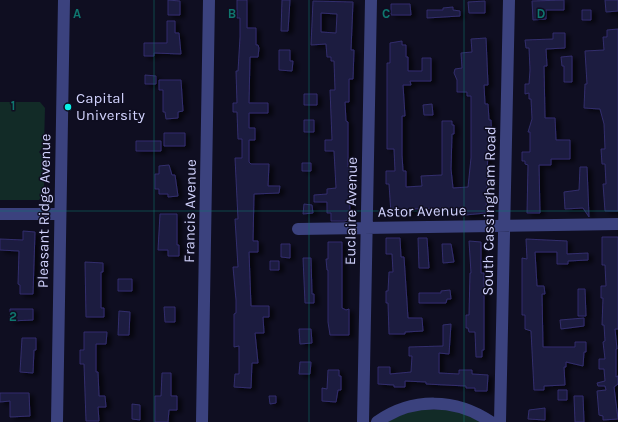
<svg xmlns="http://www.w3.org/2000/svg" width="618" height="422" font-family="Karla,sans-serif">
<defs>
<filter id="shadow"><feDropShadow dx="4.5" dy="2.5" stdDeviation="2" flood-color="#0009"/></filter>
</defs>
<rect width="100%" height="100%" fill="#0f0e21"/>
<!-- green -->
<path fill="#122b27" d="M0 102H40L45 108 44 146 39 152 44 158V193L39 200H0Z
M420 409 455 410 482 422H386L397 416Z"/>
<!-- building -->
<path fill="#1e1b41" stroke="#322e6c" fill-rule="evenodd" filter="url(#shadow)" d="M168 0 180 1V15H168Z
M237 0H247V28H256V45H258L259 48 258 57H250L249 103H268V113H249V128H255V140H249V162L251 164H269L268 186H280L279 193 254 194 253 241H258V252H249L251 306H269V317H263L264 333H255L258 363H252L251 388 234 387 235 374H239V346L234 347V314L236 313V300L233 267H238L235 219H238L235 158H242V139H238L237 112H233V103H237L236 71H238L240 37V18H237Z
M282 0H290L288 31H281Z
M564 0V10H546V19L533 20 532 1Z
M605 0H618V11L606 12Z
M313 1 353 2 351 50H354L353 79H349V102H345L346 121 348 122V167H351L352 178 349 179 350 215 348 216V220L344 221H331V213H327V202H314V195L327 194V189L336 188 334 151H325V140H332L330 90H335L334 61H331V57H327L326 44 311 45ZM321 13 337 14 336 33 321 32Z
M485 1V13H469L468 2Z
M391 4H410L411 15H391Z
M453 7V10L460 11V16L427 18V10H443V8Z
M582 10H591V20H582Z
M167 21H175V33H179L181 54 154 53V56H144V43H167Z
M618 29V211H605L603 184H606L605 164H602L601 149H605L604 124 600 109 584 108 585 84H587L585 51 604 50 603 37H607V30Z
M553 33H565V48L546 49 547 66H544L545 118H555L556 140H570V159H551V165H539L540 213H527L528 165 525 164V161H522V152H530V132H528L532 119 531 99H529V93L525 94V84H529L530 70 529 48H526L525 40 553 39Z
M486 38 488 85H484L485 104H488L489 120H491L492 148H488L486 213 465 215V210L441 211V208L411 209V213L391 214 389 184H386V171H395L394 149H387V63H390V43L402 41V45H406V57H408V71H422V58H431V81H410L411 85H403L405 116H402V155L403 171H406V187L422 186 421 176 442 175V121H452V125H454V134H452L451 169 453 188 468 187 471 158V96H467V92H457V80L454 73 455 69 462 68 461 53 472 52 471 39Z
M279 50H290V61H293L292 71 279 70Z
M572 56V82H564V66H562L561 57Z
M145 75 156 76V84H145Z
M159 80H181L183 111 178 112V118L166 119 165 112H163V90H159Z
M304 94H317V105H304Z
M432 104 433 115H424L423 105Z
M304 120H314V132H304Z
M164 133H185V146H164Z
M136 141H161V151H136Z
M302 163H311V171H302Z
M169 165 172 175H175L178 196 168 197V194H159V189H155V174H159V166Z
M580 167H587L589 217 583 208 565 209 564 192 579 190Z
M304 204 312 205 313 213 303 214Z
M160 214H177V245H179V256H168V250H158Z
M23 231 35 232 33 294H20V285L18 284 19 251 0 250V239L23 240Z
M602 237H618V329H615L617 349H616V377L618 376V384L614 387 618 419 603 420V416L599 415 597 391 606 390 605 386H598L597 383 605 381 604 369H599V359H605L603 342 605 341 604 325H602L603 298H601V286H606L605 265H602Z
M386 238H400L401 257H404L408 318H422L423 331 405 332V334H389L388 303H386V291H388L389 272H393L392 254H386Z
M418 238H427L429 268H419Z
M526 239 567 241V254L588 253V260L568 261V264H557V252H535L537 286H544L545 294H542L543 347H575V342H586V352H584L583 366 566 362V367H564L565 385 544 386V390H534L531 331 525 329V315H522V258L527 259Z
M469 241 481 242V273H484V350H482V357H476L475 332H469L468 328H466V315H469L470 273H471Z
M328 242H342V308L346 310 349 309V335H330L328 322V270H327L326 259H328Z
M281 244H290V258L281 257Z
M442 244H451L454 262 443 263Z
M303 258H311L312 294H314V303H305Z
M270 261H279V270H270Z
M85 262 103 263V272H101V308H104V317H86Z
M118 279H132V291H118Z
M578 289H585L586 316H578Z
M450 290 451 299H447L446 303H419V293H441V291Z
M164 307H175V322H165Z
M10 309H33V320L10 321Z
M119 311 130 312 129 335H118Z
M584 318V326L561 329 560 320Z
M451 324 449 354 439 353V373L459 374V370H472V374L488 375 487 391H475V388H466V386L426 384V382L405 381V387H394V385L378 384V367H390V374L411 372 412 356H409V347L443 346V325Z
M299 329H311L312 343 300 344Z
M84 332H107L106 344H96V372H98L99 396H105L106 407H98L99 421H86L84 364H80V350H84Z
M22 338H36V350H34L33 373 20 372Z
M300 362H311L310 374H299Z
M328 370H339V376H341V390H338L336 402 322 401V388L327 389Z
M162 373H171V396H177V410H169L168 422H155V396H161Z
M558 390H567V400H558Z
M0 393H29L30 416 10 417V401L0 402Z
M269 396H276V403L270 404Z
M574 396H583L584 422H575Z
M132 404 140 405V420L132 419Z
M545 408V420L528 419 529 410Z"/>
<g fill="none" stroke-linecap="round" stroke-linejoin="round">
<!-- minor -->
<path stroke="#3b427e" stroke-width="12" d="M0 214H60
M298 229 618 224
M57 422 64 0
M202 422 209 0
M363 422 371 0
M377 422C412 397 456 398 491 422
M500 422 509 0"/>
</g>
<!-- grid -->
<path fill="none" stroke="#0f766e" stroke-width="1" stroke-opacity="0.55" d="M154 0V422M309 0V422M464 0V422M0 211H618"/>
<!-- markers -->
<circle fill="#0af0e7" stroke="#0f0e21" stroke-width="1.5" cx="68" cy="107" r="4"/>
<g text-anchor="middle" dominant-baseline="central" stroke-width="3" stroke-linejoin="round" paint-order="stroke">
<!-- poi labels -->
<g font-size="15" fill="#d1d2fd" stroke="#0f0e21" text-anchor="start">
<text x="76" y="98">Capital<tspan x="76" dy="17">University</tspan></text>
</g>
<!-- street labels -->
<g font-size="15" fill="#d1d2fd" stroke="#0f0e21">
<text transform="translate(44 211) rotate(-89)">Pleasant Ridge Avenue</text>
<text transform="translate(190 211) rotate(-89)">Francis Avenue</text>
<text transform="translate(351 211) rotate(-89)">Euclaire Avenue</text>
<text transform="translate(422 211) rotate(-1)">Astor Avenue</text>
<text transform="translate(489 211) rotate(-89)">South Cassingham Road</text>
</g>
</g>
<g font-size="13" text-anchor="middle" font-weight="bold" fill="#0f766e" stroke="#0f0e21" stroke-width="3" stroke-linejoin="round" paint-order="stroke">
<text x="77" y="18">A</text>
<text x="232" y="18">B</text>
<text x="386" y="18">C</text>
<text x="541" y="18">D</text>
<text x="13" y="110">1</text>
<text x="13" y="321">2</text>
</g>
</svg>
